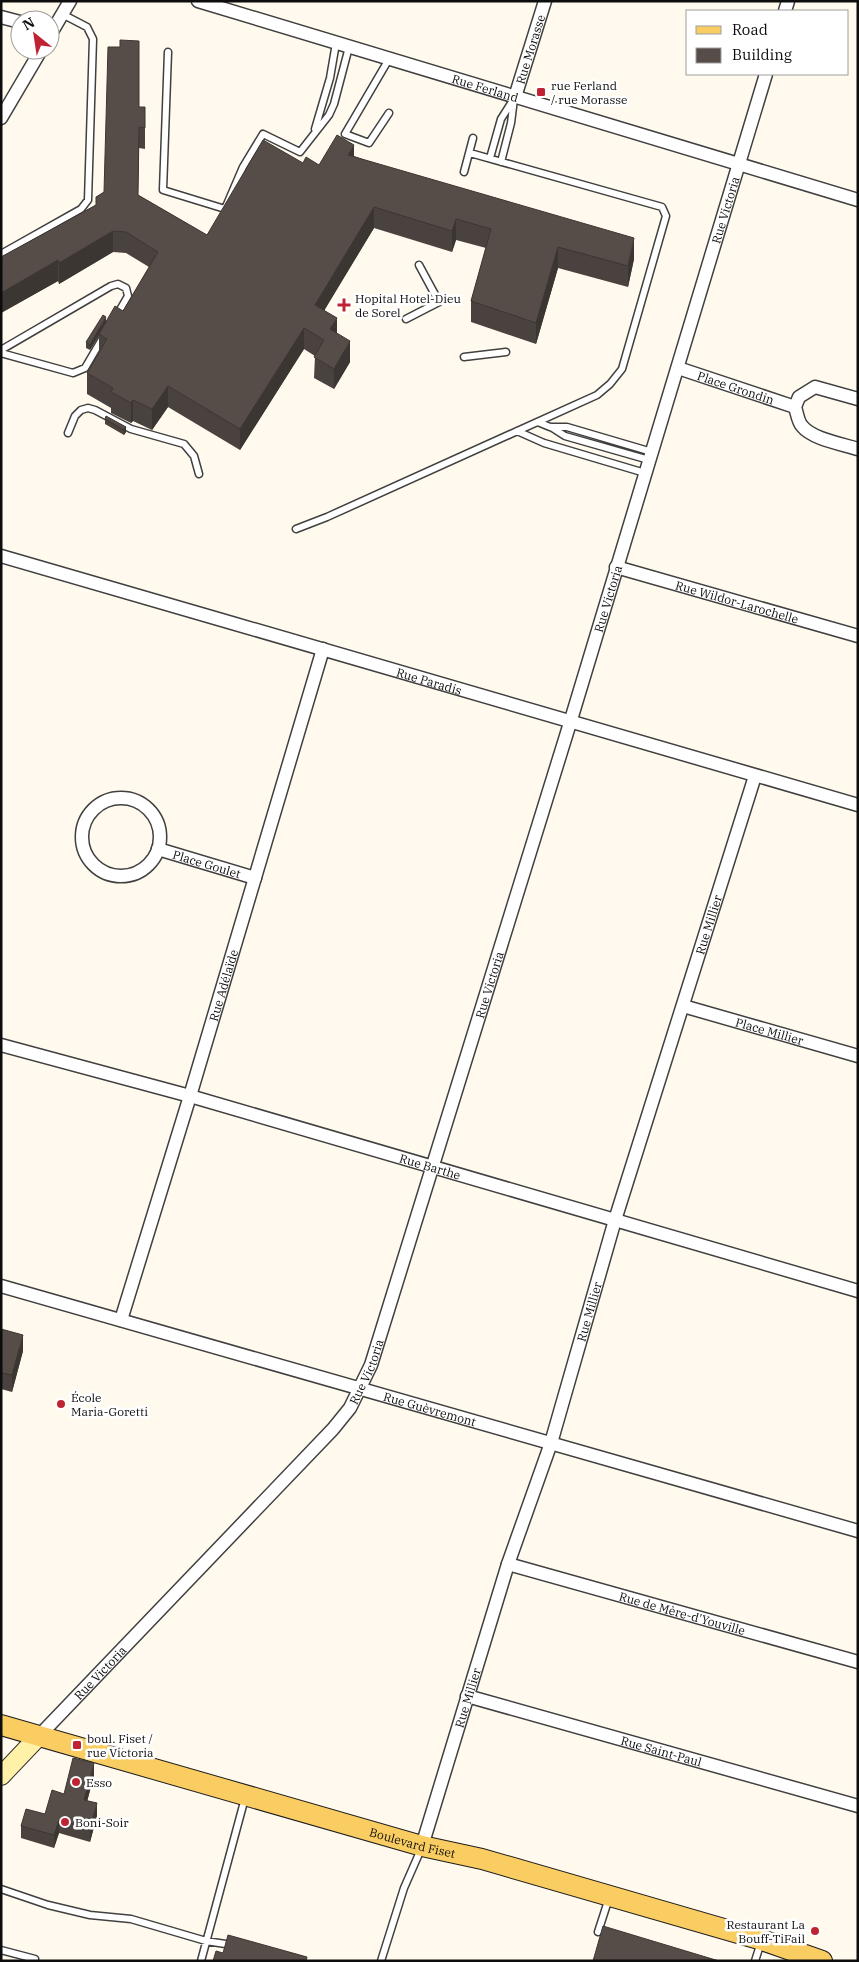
<svg xmlns="http://www.w3.org/2000/svg" width="859" height="1962" font-family="'IBM Plex Serif',serif">
<rect width="100%" height="100%" fill="#fffaed"/>
<g fill="none" stroke-linecap="round" stroke-linejoin="round">
<defs>
<path id="lane" d="M168 52 163 190 225 209 243 167 263 134 300 152 329 115 334 104 349 47
M389 113 369 143 345 134 389 59
M315 129 330 78 336 43
M490 158 501 119 515 97
M501 162 511 123 514 99
M464 172 473 138
M1 254 81 209 88 200 93 39 87 27 62 14
M406 319 439 302 419 265
M1 350 111 286 118 284 126 288 128 296 117 315
M1 353 73 373 85 368 102 339
M464 357 506 352
M538 422 550 427H567L652 452
M551 427 565 436 649 460
M517 431 544 443 645 473
M68 433 75 416 81 410 88 408 95 410 131 429 184 444 194 456 199 474
M296 529 327 517 597 395 610 384 622 369 666 216 662 207 470 153
M1 1889 48 1905 90 1915 131 1919 206 1941 232 1945
M598 1932 609 1898
M1 1950 35 1959
M201 1961 245 1798
M381 1961 404 1888 422 1847
M755 1961 761 1942"/>
<g id="street">
<path id="s1" d="M198 1 858 200"/>
<path d="M785 11 788 1"/>
<path d="M1 17 20 22"/>
<path d="M50 35 70 1"/>
<path id="s2" d="M515 97 545 1"/>
<path d="M1 118 41 50"/>
<path id="s3" d="M678 368 795 407"/>
<path d="M858 399 815 387 799 397 795 407C797 413 798 422 802 426 812 439 842 444 858 449"/>
<path id="s4" d="M1 556C287 638 572 724 858 805"/>
<path id="s5" d="M616 567 858 636"/>
<circle cx="121" cy="837" r="39"/>
<path id="s6" d="M158 849 255 878"/>
<path id="s7" d="M683 1006 858 1056"/>
<path id="s8" d="M1 1045 190 1096 858 1291"/>
<path id="s9" d="M1 1286 858 1531"/>
<path id="s10" d="M121 1320 190 1096 323 649"/>
<path id="s11" d="M508 1564 858 1662"/>
<path id="s12" d="M467 1696 858 1806"/>
<path id="s13" d="M39 1736 333 1429 350 1408 371 1365 570 723 766 74"/>
<path id="s14" d="M422 1846 508 1564 551 1443 615 1220 755 776"/>
</g>
<path id="secondary" d="M1 1776 39 1736"/>
<g id="primary">
<path id="s15" d="M1 1725 422 1846 482 1859 762 1940 822 1961"/>
</g>
</defs>
<!-- lane casing -->
<use href="#lane" stroke="#404040" stroke-width="9"/>
<!-- street casing -->
<use href="#street" stroke="#404040" stroke-width="15"/>
<!-- secondary casing -->
<use href="#secondary" stroke="#2f2f2f" stroke-width="20"/>
<!-- primary casing -->
<use href="#primary" stroke="#1e1e1e" stroke-width="22"/>
<!-- lane -->
<use href="#lane" stroke="#fff" stroke-width="6"/>
<!-- street -->
<use href="#street" stroke="#fff" stroke-width="12"/>
<!-- secondary -->
<use href="#secondary" stroke="#fff1a8" stroke-width="18"/>
<!-- primary -->
<use href="#primary" stroke="#facd62" stroke-width="20"/>
</g>
<!-- wall -->
<path fill="#4a423f" d="M139 107H145V149L139 148 138 195 207 235 303 163 319 165 354 156 634 259 628 287 558 268 536 344 471 322V301L486 248 456 240 452 252 374 228 324 310 337 333 350 362 334 389 314 378 315 356 304 349 240 450 168 407 152 430 133 421 131 423 111 413V408L87 394V373L99 353V336L90 350 86 348V342L106 321 123 311 149 267 126 253 113 252 59 284 58 281 1 313V257L96 205 104 192Z
M105 419 126 427V432L124 435 105 424Z
M1 1329 23 1351 12 1392 1 1389Z
M94 1776 87 1801 97 1816 90 1842 59 1833 54 1848 21 1838V1826L45 1814 64 1794Z"/>
<!-- shaded-wall -->
<path fill="#3c3633" d="M354 145V166L348 155Z
M374 207V228L315 326V305Z
M456 219V240L452 252V231Z
M113 231V252L59 284V263Z
M634 238V259L628 287V266Z
M558 247V268L536 344V323Z
M58 260V281L1 313V293Z
M106 317V322L90 350V345Z
M337 318V339L330 329Z
M304 328V349L240 450V429Z
M350 341V362L334 389V369Z
M168 386V407L152 430V409Z
M133 400V421L131 423V403Z
M126 427V432L124 435V430Z
M23 1335V1351L12 1392V1375Z
M94 1763V1776L84 1813V1800Z
M97 1803V1816L90 1842V1829Z
M59 1820V1833L54 1848V1835Z"/>
<!-- building -->
<path fill="#564d49" stroke="#3c3633" d="M120 40 139 41V107H145V128L139 127 138 195 207 235 263 140 303 163 306 157 319 165 337 135 354 145 348 155 634 238 628 266 558 247 536 323 471 301 491 229 456 219 452 231 374 207 315 305 337 318 330 329 350 341 334 369 314 357 324 340 304 328 240 429 168 386 152 409 133 400 131 403 111 392 113 388 87 373 107 339 99 334 115 306 123 311 158 252 126 232 113 231 59 263 58 260 1 293V257L96 205V197L104 192 108 47H120Z
M103 315 106 317 90 345 86 342Z
M106 416 126 427 124 430 105 419Z
M1 1329 23 1335 12 1375 1 1373Z
M73 1758 94 1763 84 1800 97 1803 90 1829 59 1820 54 1835 21 1826 26 1809 45 1814 52 1790 64 1794Z
M603 1926 719 1961H593Z
M228 1935 307 1957 306 1961H213L216 1951 223 1953Z"/>
<!-- markers -->
<g fill="#bf2333" stroke="#fff" stroke-width="2">
<rect x="536" y="87" width="10" height="10" rx="2.5"/>
<path d="M341.5 297.5h5v5h5v5h-5v5h-5v-5h-5v-5h5z"/>
<circle cx="61" cy="1404" r="5"/>
<rect x="72" y="1740" width="10" height="10" rx="2.5"/>
<circle cx="76" cy="1782" r="5"/>
<circle cx="65" cy="1822" r="5"/>
<circle cx="815" cy="1931" r="5"/>
</g>
<g text-anchor="middle" dominant-baseline="central" stroke-width="5" stroke-linejoin="round" paint-order="stroke">
<!-- street labels -->
<g font-size="12" fill="#0d0d0d" stroke="#fff">
<text stroke="none"><textPath href="#s2" startOffset="50">Rue Morasse</textPath></text>
<text stroke="none"><textPath href="#s1" startOffset="300">Rue Ferland</textPath></text>
<text stroke="none"><textPath href="#s13" startOffset="1708">Rue Victoria</textPath></text>
<text stroke="none"><textPath href="#s3" startOffset="61">Place Grondin</textPath></text>
<text stroke="none"><textPath href="#s13" startOffset="1302">Rue Victoria</textPath></text>
<text stroke="none"><textPath href="#s5" startOffset="126">Rue Wildor-Larochelle</textPath></text>
<text stroke="none"><textPath href="#s4" startOffset="446">Rue Paradis</textPath></text>
<text stroke="none"><textPath href="#s6" startOffset="51">Place Goulet</textPath></text>
<text stroke="none"><textPath href="#s14" startOffset="965">Rue Millier</textPath></text>
<text stroke="none"><textPath href="#s10" startOffset="350">Rue Adélaïde</textPath></text>
<text stroke="none"><textPath href="#s13" startOffset="898">Rue Victoria</textPath></text>
<text stroke="none"><textPath href="#s7" startOffset="90">Place Millier</textPath></text>
<text stroke="none"><textPath href="#s8" startOffset="446">Rue Barthe</textPath></text>
<text stroke="none"><textPath href="#s14" startOffset="560">Rue Millier</textPath></text>
<text stroke="none"><textPath href="#s13" startOffset="492">Rue Victoria</textPath></text>
<text stroke="none"><textPath href="#s9" startOffset="446">Rue Guèvremont</textPath></text>
<text stroke="none"><textPath href="#s11" startOffset="181">Rue de Mère-d'Youville</textPath></text>
<text stroke="none"><textPath href="#s13" startOffset="88">Rue Victoria</textPath></text>
<text stroke="none"><textPath href="#s14" startOffset="155">Rue Millier</textPath></text>
<text stroke="none"><textPath href="#s12" startOffset="202">Rue Saint-Paul</textPath></text>
<text stroke="none"><textPath href="#s15" startOffset="428">Boulevard Fiset</textPath></text>
</g>
<!-- poi labels -->
<g font-size="12" fill="#0d0d0d" stroke="#fff" text-anchor="start">
<text x="551" y="85">rue Ferland<tspan x="551" dy="14">/ rue Morasse</tspan></text>
<text x="355" y="298">Hopital Hotel-Dieu<tspan x="355" dy="14">de Sorel</tspan></text>
<text x="71" y="1397">École<tspan x="71" dy="14">Maria-Goretti</tspan></text>
<text x="87" y="1738">boul. Fiset /<tspan x="87" dy="14">rue Victoria</tspan></text>
<text x="86" y="1782">Esso</text>
<text x="75" y="1822">Boni-Soir</text>
<text x="805" y="1924" text-anchor="end">Restaurant La<tspan x="805" dy="14">Bouff-TiFail</tspan></text>
</g>
</g>
<!-- border -->
<rect width="859" height="1962" fill="none" stroke="#0d0d0d" stroke-width="5"/>
<!-- legend -->
<rect x="686" y="10" width="162" height="65" fill="#ffffff" stroke="#9e9e9e"/>
<rect x="696" y="26" width="25" height="8" fill="#facd62" stroke="#9e9e9e"/>
<text x="732" y="35" font-size="15" fill="#0d0d0d">Road</text>
<rect x="696" y="48" width="25" height="15" fill="#564d49" stroke="#9e9e9e"/>
<text x="732" y="60" font-size="15" fill="#0d0d0d">Building</text>
<!-- north arrow -->
<g transform="translate(35 35) rotate(330)"><circle r="24" fill="#ffffff" stroke="#9e9e9e"/>
<path d="M0-4L9 19L0 12L-9 19Z" fill="#bf2333"/>
<text y="-8" font-size="14" font-weight="bold" text-anchor="middle" fill="#0d0d0d">N</text>
</g>
</svg>
